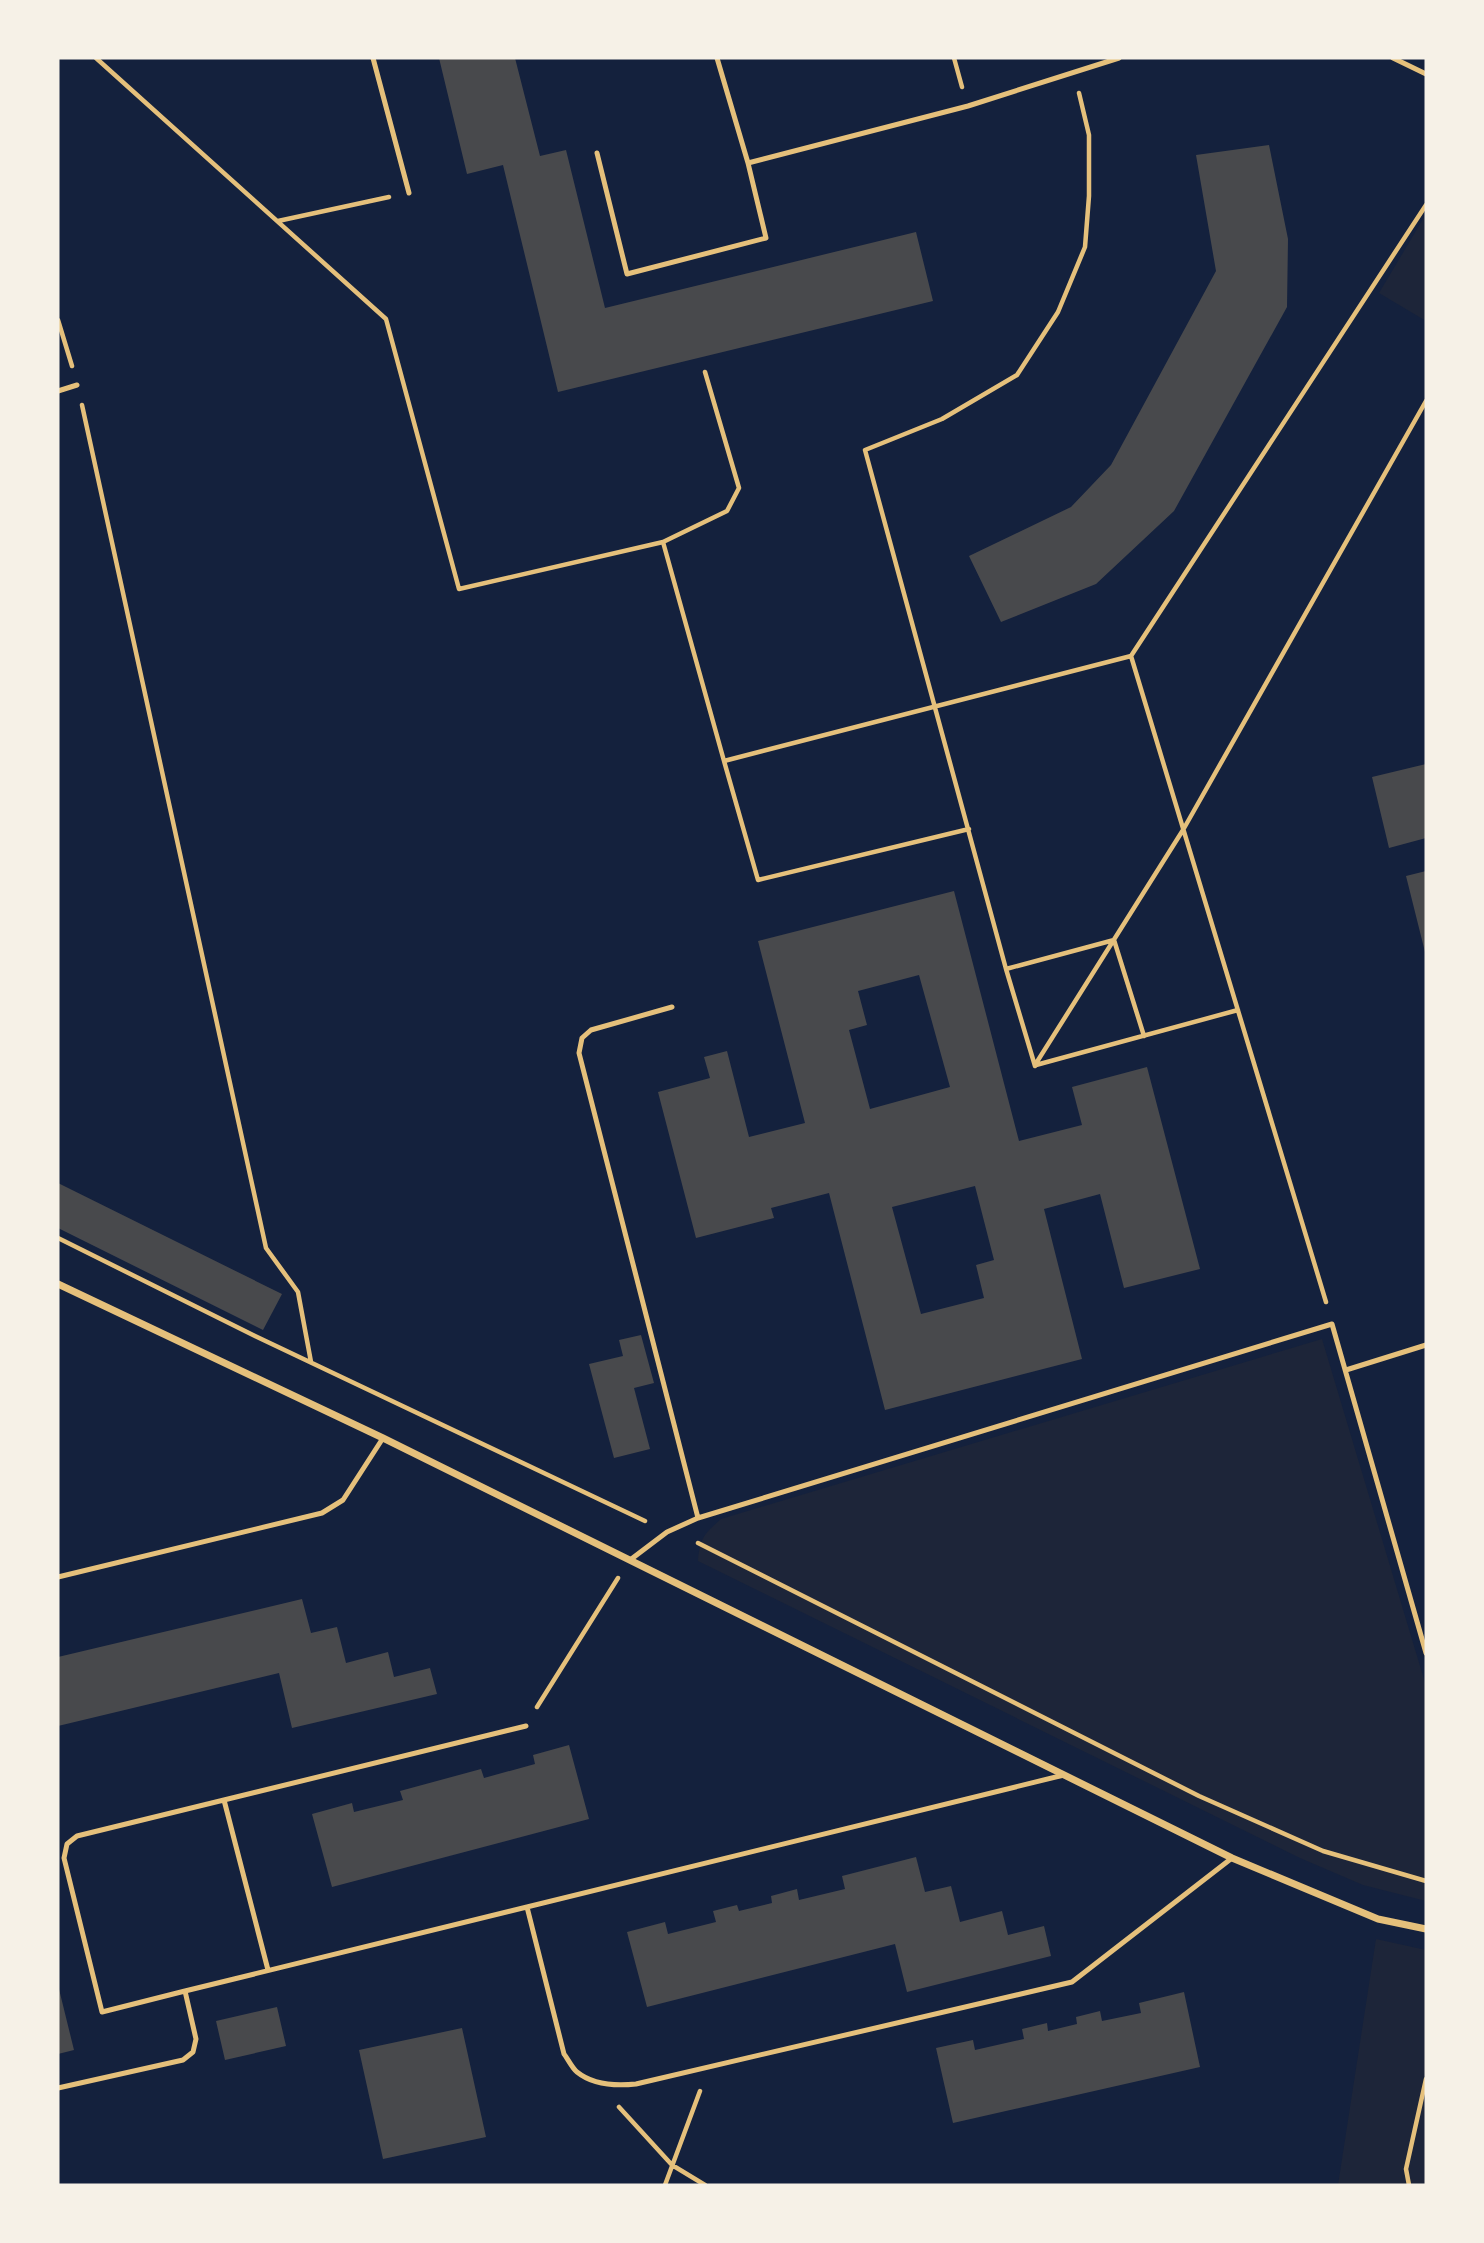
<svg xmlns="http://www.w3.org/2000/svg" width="1484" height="2243" font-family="Montserrat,sans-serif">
<rect width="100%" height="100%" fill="#14213d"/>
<!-- green -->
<path fill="#1d2539" d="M1426 214V321L1379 293Z
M1322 1339 1426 1686V1901L1363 1885 1300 1858 698 1561C700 1538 704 1534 721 1519Z
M1376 1939 1426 1950V2185H1338Z"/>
<!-- building -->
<path fill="#48494c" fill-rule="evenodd" d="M439 58H515L540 156 566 150 605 308 916 232 933 301 558 392 503 165 467 174Z
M1269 145 1288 239 1287 307 1174 511 1096 584 1001 622 969 556 1071 507 1111 465 1216 271 1196 155Z
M1426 764V838L1389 848 1372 777Z
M1426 871V952H1425L1406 876Z
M954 891 1019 1141 1082 1125 1072 1087 1147 1067 1200 1269 1124 1288 1100 1194 1044 1209 1082 1359 885 1410 829 1193 771 1208 774 1218 696 1238 658 1092 710 1078 704 1057 727 1051 749 1137 805 1123 758 941ZM919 975 950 1087 870 1109 849 1030 867 1025 858 991ZM975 1186 994 1260 976 1265 984 1298 921 1314 892 1207Z
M58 1183 282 1294 263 1330 58 1228Z
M641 1335 654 1383 634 1388 650 1449 614 1458 589 1364 623 1356 619 1340Z
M302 1599 311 1633 337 1627 346 1663 388 1652 394 1677 430 1668 437 1694 292 1728 279 1673 58 1726V1657Z
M569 1745 589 1819 332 1887 312 1814 352 1803 354 1812 403 1800 400 1791 481 1769 484 1778 535 1764 533 1755Z
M916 1857 925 1892 951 1886 960 1922 1002 1911 1008 1935 1044 1926 1051 1956 907 1992 895 1944 647 2007 627 1932 665 1922 668 1934 716 1922 713 1911 737 1905 739 1911 772 1903 771 1896 797 1889 799 1900 845 1889 842 1876Z
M58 1985 74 2050 58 2054Z
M1184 1992 1200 2067 953 2123 936 2048 973 2040 975 2050 1024 2039 1022 2029 1047 2023 1048 2031 1077 2024 1076 2017 1100 2011 1102 2021 1141 2013 1139 2003Z
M277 2007 286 2046 225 2060 216 2021Z
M462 2028 486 2137 383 2159 359 2050Z"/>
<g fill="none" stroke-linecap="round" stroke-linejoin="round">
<!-- path -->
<path stroke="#e5c07b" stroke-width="4.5" d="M96 58 386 319 459 589 663 542
M954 58 962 87
M278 221 389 197
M58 320 72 366
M705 372 739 488 727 511 663 542 724 761
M82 405 266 1248 298 1292 311 1362
M969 829 758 880 724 761 1131 656
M1006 969 1114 940 1144 1036
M1035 1065 1183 830 1426 401
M1036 1065 1238 1010
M1035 1066 1006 969 865 450 942 419 1017 375 1058 312 1085 247 1089 196V135L1079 93
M58 1238 255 1336 645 1521
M1326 1302 1131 656 1426 205
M698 1543 1199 1796 1323 1851 1426 1881
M537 1707 618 1578
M619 2107 672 2165 705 2185
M665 2185 700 2091
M1409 2185 1406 2169 1426 2079"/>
<!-- service -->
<path stroke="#e5c07b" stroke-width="5" d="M373 58 409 193
M717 58 748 163 968 106 1119 58
M1393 58 1426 74
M597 153 627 274 766 238 748 163
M58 391 77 385
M672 1007 591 1030 582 1038 579 1053 698 1518
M1346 1370 1426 1345
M630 1560 667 1532 698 1518 1332 1324 1426 1653
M58 1577 322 1513 343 1500 383 1438
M224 1800 268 1970
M527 1907 564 2054C568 2059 572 2068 577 2072 593 2085 617 2086 636 2084L1072 1982 1232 1858
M185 1991 102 2012 64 1858 67 1844 77 1836 526 1726
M58 2088 183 2060 193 2052 196 2039 185 1991 1064 1775"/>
<!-- minor -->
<path stroke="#e5c07b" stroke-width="7" d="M58 1284 383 1438 1232 1858 1378 1919 1426 1929"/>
</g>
<!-- border -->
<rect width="1484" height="2243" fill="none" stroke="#f6f1e7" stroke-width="119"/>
</svg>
